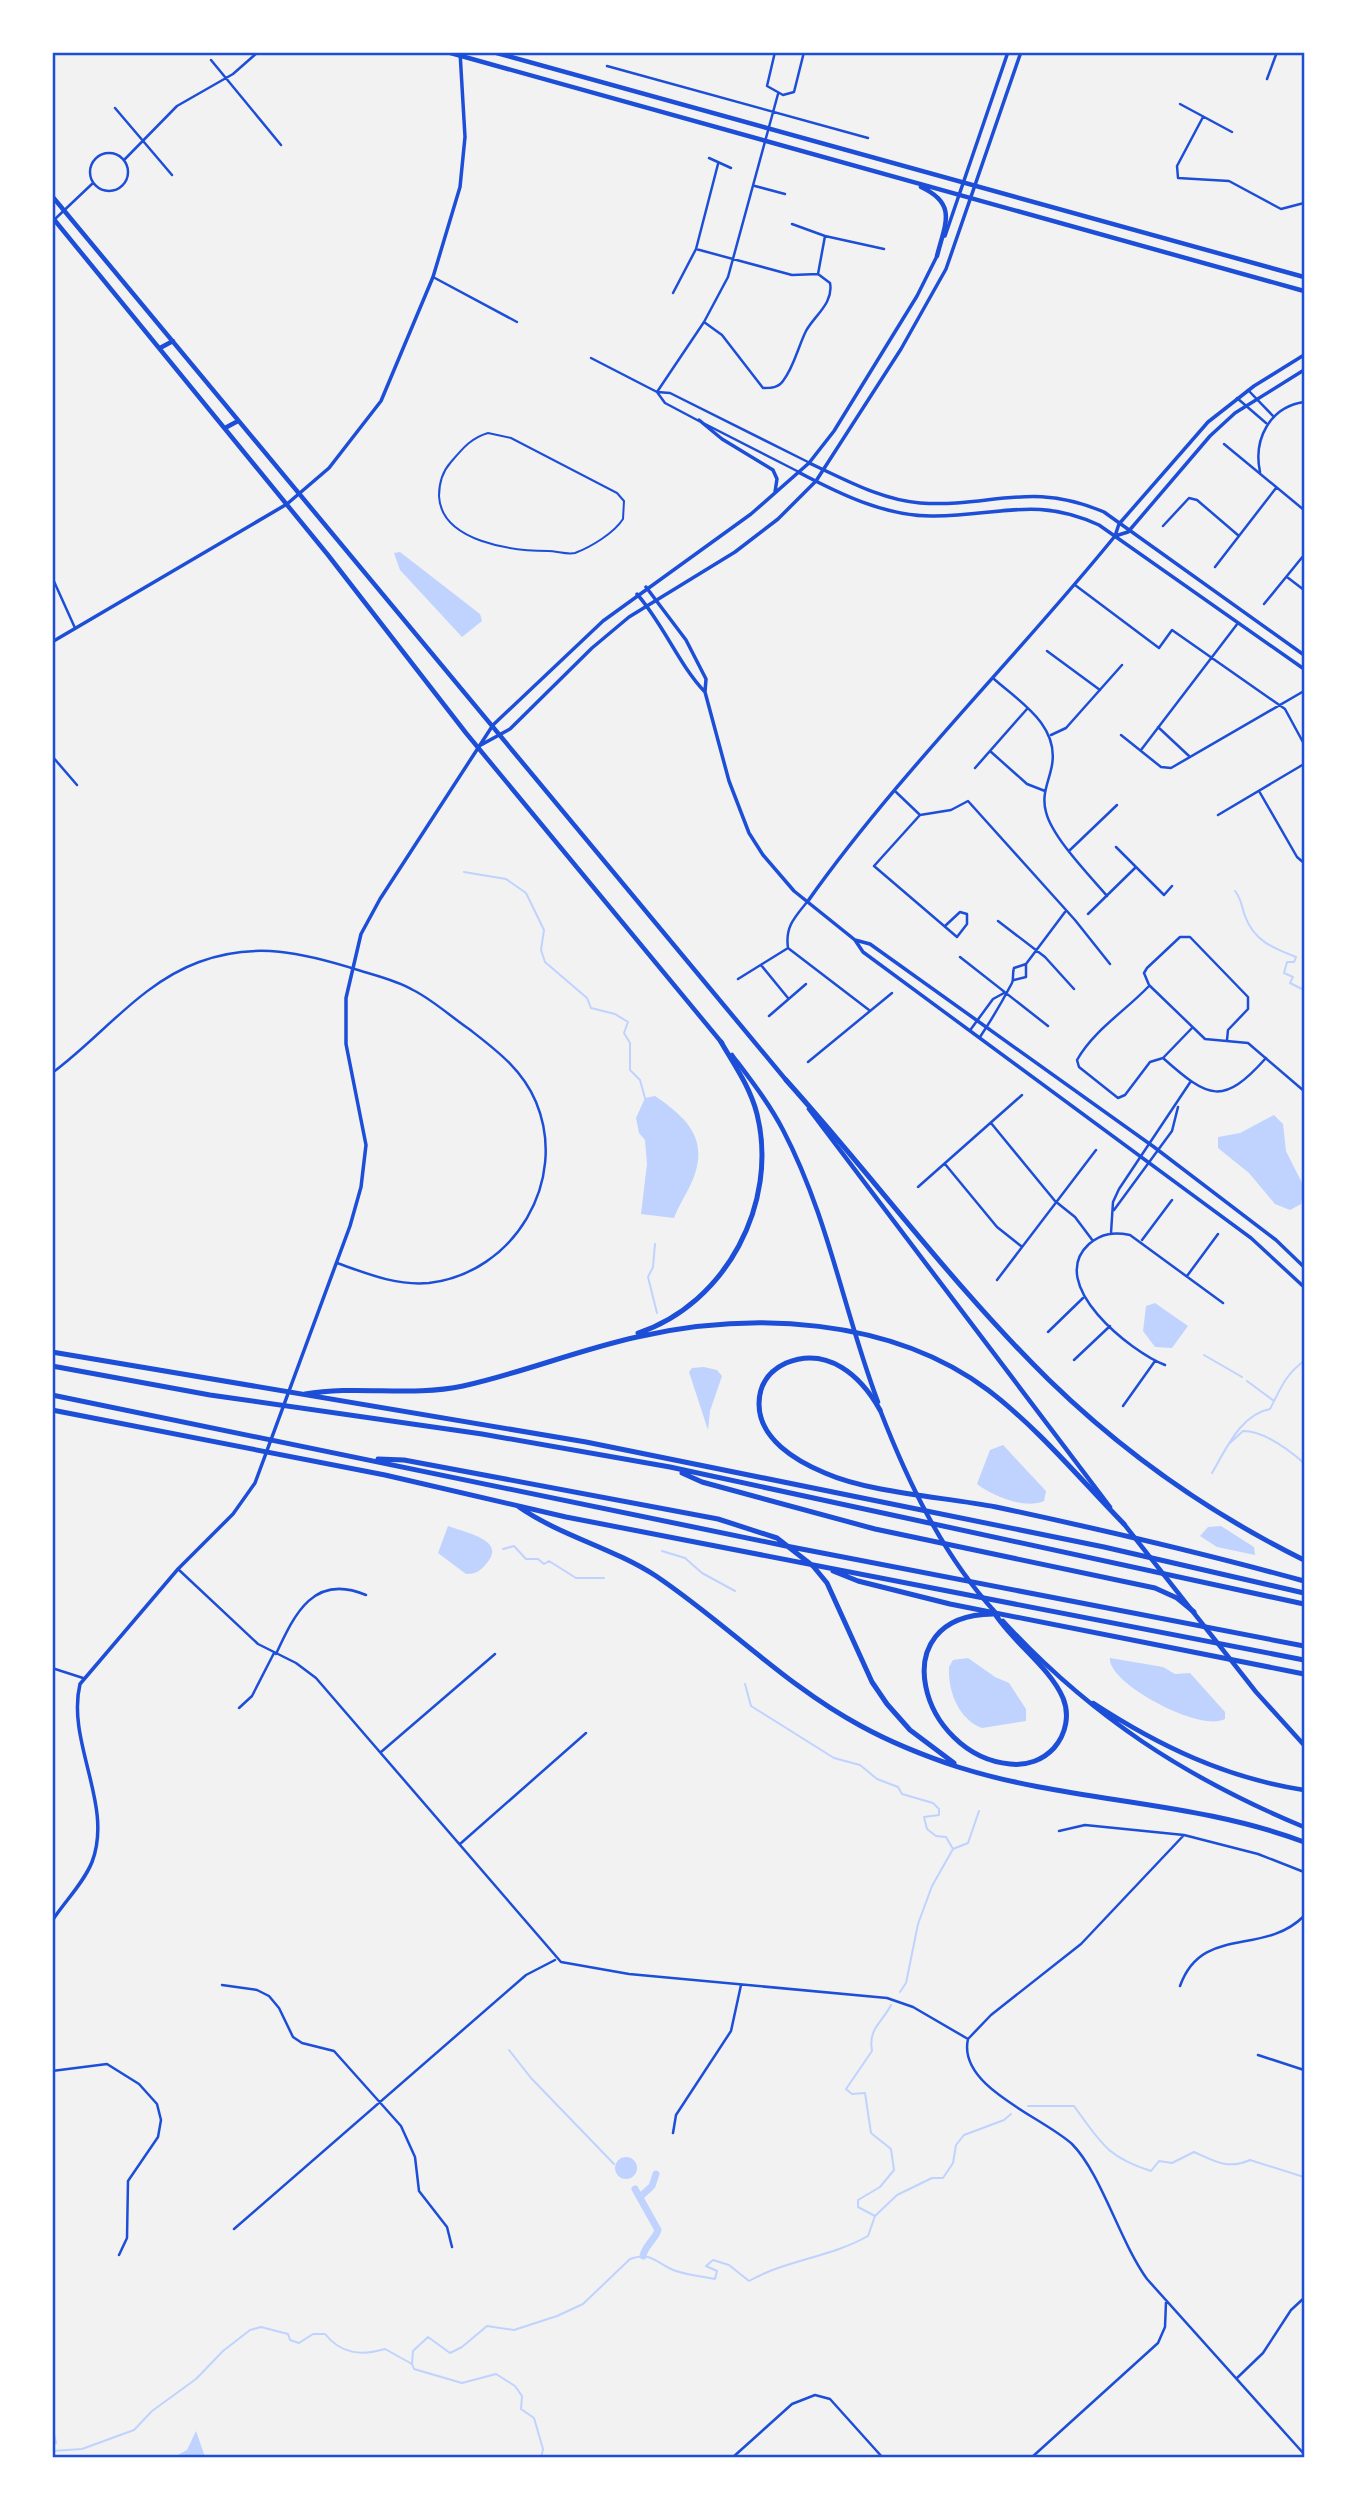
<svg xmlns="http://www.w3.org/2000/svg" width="1357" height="2510" font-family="'Nunito Sans',sans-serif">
<rect width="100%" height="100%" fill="#f2f2f2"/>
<!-- water -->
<path fill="#bfd3fe" d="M400 552 480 614 482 621 462 637 400 570 394 553Z
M655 1096C692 1121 711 1144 689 1188 684 1198 678 1207 674 1218L641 1214 647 1164 645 1140 639 1133 636 1118 645 1098Z
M1274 1115 1283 1124 1286 1151 1304 1187 1301 1204 1290 1210 1275 1204 1249 1173 1218 1148V1137L1240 1133Z
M1155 1303 1188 1326 1172 1348 1155 1347 1143 1331 1146 1306Z
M704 1367 717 1370 722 1376 710 1411 708 1430 689 1372 692 1368Z
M1003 1445 1046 1491 1044 1501C1024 1510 989 1494 977 1484L990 1450Z
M448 1526C466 1533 508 1540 486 1564 480 1571 476 1574 466 1574L438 1553Z
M1221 1526 1254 1547 1255 1555 1217 1547 1200 1536 1208 1527Z
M968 1658 995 1677 1009 1683 1026 1709V1721L982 1728C958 1719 948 1691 949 1667L953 1660Z
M1110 1658 1163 1667 1175 1674 1190 1673 1225 1712V1719C1201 1733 1107 1683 1110 1658Z
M615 2168a11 11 0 1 1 22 0a11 11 0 1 1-22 0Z
M196 2431 205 2457H174L187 2450Z"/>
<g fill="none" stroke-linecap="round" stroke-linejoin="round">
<!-- stream -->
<path stroke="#bfd3fe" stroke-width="2" d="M464 872 506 879 526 893 544 930 541 950 545 962 587 998 591 1008 615 1014 628 1022 624 1033 630 1043V1070L640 1080 645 1098
M1235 891C1242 900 1241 905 1245 916 1254 941 1273 948 1296 957L1294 962H1287L1284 973 1293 977 1290 983 1304 990
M1304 992V995
M655 1244 653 1267 648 1277 657 1313
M1204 1355 1242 1377
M1247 1381 1274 1401
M1230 1443 1243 1431C1264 1431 1288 1449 1304 1463
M1212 1473C1226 1449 1241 1414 1270 1409 1281 1388 1285 1375 1304 1361
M503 1549 514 1546 526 1559H538L544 1564 549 1561 576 1578H604
M662 1551 685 1558 702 1573 735 1591
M745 1684 751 1706 834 1758 860 1765 877 1779 898 1787 902 1794 933 1803 939 1809V1815L924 1817 927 1829 936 1836 946 1837 953 1849
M900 1992 906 1983 918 1924 932 1886 953 1849 968 1843 979 1811
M509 2050 531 2078 614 2164
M1028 2106H1074C1101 2143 1107 2157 1151 2171L1159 2161 1172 2163 1194 2152C1214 2161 1228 2170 1250 2160L1304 2177
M875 2216 897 2195 932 2178H943L953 2163 956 2145 964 2135 1004 2120 1011 2114
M412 2364 414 2369 462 2383 496 2374 515 2386 522 2396 521 2409 534 2418 543 2449 541 2458
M52 2406V2408
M52 2424 56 2443 52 2445
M52 2451 82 2449 134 2430 152 2411 196 2379 223 2351 250 2330 261 2327 288 2334 290 2340 299 2343 313 2334H325C341 2354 361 2356 385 2349L412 2364 413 2351 428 2337 450 2353 462 2347 487 2326 514 2330 557 2316 583 2304 630 2259C649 2252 655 2261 671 2269 683 2275 702 2276 715 2279L717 2271 706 2266 713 2260 729 2265 749 2281C786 2260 831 2257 868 2236L875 2216 858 2207V2200L880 2187 894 2170 891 2149 871 2133 865 2093 852 2094 846 2089 872 2051C868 2028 882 2023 891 2005"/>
<!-- canal -->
<path stroke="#bfd3fe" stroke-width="7" d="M635 2189 658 2230C655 2240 645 2245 643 2256
M640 2197 652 2186 656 2174"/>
<!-- service -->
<path stroke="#1d4ed8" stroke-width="2" d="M488 433 511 438 617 493 624 501 623 519C614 533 591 547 575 553 567 555 557 551 548 551 513 551 441 542 439 496 439 483 442 472 451 462 463 448 471 438 488 433Z"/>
<!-- minor -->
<path stroke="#1d4ed8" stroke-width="2.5" d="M775 52 767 86 783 95 794 92 804 52
M211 60 281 145
M607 66 868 138
M1267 79 1277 52
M1180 104 1232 132
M115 108 172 175
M1203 117 1177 166 1178 178 1229 181 1281 209 1304 203
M90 172a19 19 0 1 1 38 0a19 19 0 1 1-38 0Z
M709 158 731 168
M125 159 177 106 233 74 258 52
M755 186 785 194
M55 219 93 183
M792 224 825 236 818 274
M825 236 884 249
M696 249 792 275 818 274 830 283C834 303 814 316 806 331 798 347 794 367 783 381 778 388 771 388 763 388L722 335 704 322
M433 277 517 322
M673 293 696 249 718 164
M591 358 657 392 665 403 699 421
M1248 390 1274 417
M657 392 704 322 728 277 778 94
M657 392 670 393 808 462
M1237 398 1266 423
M705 424 799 472
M1224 444 1304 510
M1260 472C1253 439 1270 407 1304 402
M1163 526 1189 498 1197 500 1239 536
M1215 567 1276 488
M52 577 75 628
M1287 577 1304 590
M1075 585 1159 648 1172 630 1285 709 1304 744
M1264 604 1304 555
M1047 651 1100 690
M994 679C1020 702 1059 725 1052 765 1049 782 1041 794 1046 812 1052 837 1089 875 1107 896
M1158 727 1189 756
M1051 735 1066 728 1122 665
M1121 735 1161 767 1171 768 1304 691
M1141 750 1238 623
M990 751 1027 784 1045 791
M52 756 77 785
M975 768 1027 709
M1259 791 1297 857 1304 863
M896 792 919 814
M1218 815 1304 764
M1116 847 1164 895 1172 886
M1070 850 1117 805
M1088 914 1136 867
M998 921 1045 957 1074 989
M945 926 960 912 967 914V924L957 937 874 866 920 815 951 810 968 801 1075 920 1110 964
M788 948 869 1010
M788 948C785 927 794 918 807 902
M960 957 1048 1026
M761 965 788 998
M738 979 788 948
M1014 980 1026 977V964
M1148 987C1125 1011 1093 1031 1077 1060L1079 1067 1118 1098 1125 1095 1150 1062 1163 1058 1192 1028
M769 1016 806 984
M971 1029 993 999 1004 993
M980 1037C992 1019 1002 1002 1012 983 1014 979 1012 974 1014 968L1026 964 1065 912
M1227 1040 1228 1030 1248 1009V997L1190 937H1180L1147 968 1144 973 1149 985 1205 1039 1248 1043 1304 1091
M1163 1058C1209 1099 1223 1106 1266 1058
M808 1062 892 993
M52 1073C101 1037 141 983 199 962 255 941 304 953 358 970 377 976 396 980 413 990 433 1000 450 1016 469 1029 496 1050 522 1069 536 1102 569 1181 514 1273 429 1283 397 1286 368 1274 337 1263
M991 1123 1055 1201 1075 1217 1093 1241
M945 1164 997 1227 1021 1246
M918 1187 1022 1095
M1114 1210 1172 1131 1178 1107
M1111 1233 1113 1202 1119 1189 1191 1081
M1142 1240 1172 1200
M1187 1276 1218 1234
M997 1280 1096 1150
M1048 1332 1083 1298
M1074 1360 1110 1326
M1165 1365C1131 1352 1045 1284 1089 1244 1102 1233 1114 1232 1130 1235L1223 1303
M1123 1406 1155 1361
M178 1569 258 1644 296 1663 316 1678 561 1962 629 1974 887 1998 913 2007 968 2039
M276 1654C295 1613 314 1573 366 1595
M52 1668 83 1678
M239 1708 252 1696 274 1653
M381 1752 495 1654
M1059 1831 1085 1825 1184 1835
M460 1844 586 1733
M222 1985 257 1990 269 1996 279 2008 293 2037 302 2043 334 2051 401 2126 415 2157 419 2191 447 2227 452 2247
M1180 1986C1202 1924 1263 1957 1304 1916
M968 2039C957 2087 1043 2117 1072 2144 1101 2173 1120 2242 1147 2279L1304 2454
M968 2039 991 2015 1081 1944 1184 1835 1258 1854 1304 1872
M1258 2055 1304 2070
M52 2071 107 2064 139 2084 157 2104 161 2120 158 2137 128 2181 127 2238 119 2255
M673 2133 676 2115 731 2031 741 1985
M234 2229 526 1975 555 1960
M1237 2378 1263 2353 1291 2310 1304 2298
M732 2458 792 2404 815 2395 830 2399 883 2458
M1031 2458 1158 2343 1165 2327 1166 2302"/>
<!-- tertiary -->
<path stroke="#1d4ed8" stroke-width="3.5" d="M809 463C844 479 881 500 920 503 992 508 1029 480 1104 512L1304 655
M800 473C840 494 885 516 931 516 996 517 1034 495 1099 525L1304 669
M1115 536 1128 532 1210 436 1235 413 1304 370
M646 587 686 640 706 679 705 692 729 781 749 833 763 855 794 891 855 940 863 952 1251 1238 1304 1287
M637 594C664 625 679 665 705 692
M808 901C898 774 1016 658 1115 536L1119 524 1208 422 1254 386 1304 355
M855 940 870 944 1154 1147 1276 1240 1304 1267"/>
<!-- secondary -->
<path stroke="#1d4ed8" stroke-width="3.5" d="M945 236 1008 52
M699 420 722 439 773 470 777 479 775 492
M52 642 287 504 329 468 381 401 433 277 460 187 465 137 460 52
M479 746 510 729 592 648 629 617 735 552 778 519 816 481 901 349 946 269 1021 52
M52 1921C65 1901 83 1884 92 1862 114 1805 66 1742 80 1684L178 1569 233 1514 255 1483 350 1226 361 1187 366 1145 346 1044V998L361 934 380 899 493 725 603 621 751 514 809 463 834 431 917 296 937 256"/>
<!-- primary -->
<path stroke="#1d4ed8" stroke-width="4.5" d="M447 52 1304 291
M493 52 1304 277
M921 187C958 204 945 224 937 256
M52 196 786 1080
M52 217 328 555 466 733 722 1043
M160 348 173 341
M225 428 238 421
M732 1055C750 1079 769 1103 783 1130 828 1216 844 1312 878 1402
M809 1109 1110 1507"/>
<!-- trunk -->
<path stroke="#1d4ed8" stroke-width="4.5" d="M880 1410C908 1482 942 1554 995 1612
M1124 1524 1256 1692 1304 1745
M1003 1621C1090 1716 1186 1778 1304 1827
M1093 1703C1159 1746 1226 1778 1304 1790"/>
<!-- motorway -->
<path stroke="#1d4ed8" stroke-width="5" d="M786 1080C875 1179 954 1287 1049 1380 1124 1453 1211 1514 1304 1560
M638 1333C726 1304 779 1203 757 1114 750 1087 735 1066 721 1042
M52 1352 586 1442 1104 1547 1304 1593
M52 1366 210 1395 482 1434 670 1467 1304 1604
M305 1394C357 1385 411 1397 463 1386 522 1373 578 1350 637 1337 752 1311 890 1317 988 1390 1038 1428 1080 1479 1124 1524
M52 1395 786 1546 1304 1646
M52 1410 385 1475 566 1517 1304 1660
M880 1410C861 1376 828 1346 786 1363 769 1371 759 1385 759 1404 759 1439 796 1461 825 1473 870 1493 945 1497 996 1507 1099 1529 1203 1553 1304 1581
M378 1459 404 1460 718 1519 777 1538 813 1566 827 1583 872 1682 887 1704 910 1730 954 1763
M682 1473 702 1482 875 1529 1155 1588 1177 1598 1194 1612
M519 1507C561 1536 613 1548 656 1576 726 1623 786 1686 861 1726 892 1743 925 1756 958 1767 1072 1803 1193 1800 1304 1842
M833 1571 858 1581 950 1604 1304 1674
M993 1611C1011 1641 1050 1667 1063 1698 1070 1715 1066 1734 1054 1748 1043 1760 1027 1766 1010 1764 921 1756 880 1615 993 1614"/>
</g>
<!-- border -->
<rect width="1357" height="2510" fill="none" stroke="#ffffff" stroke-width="108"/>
<rect x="54" y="54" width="1249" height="2402" fill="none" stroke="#1d4ed8" stroke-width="2.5"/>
</svg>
